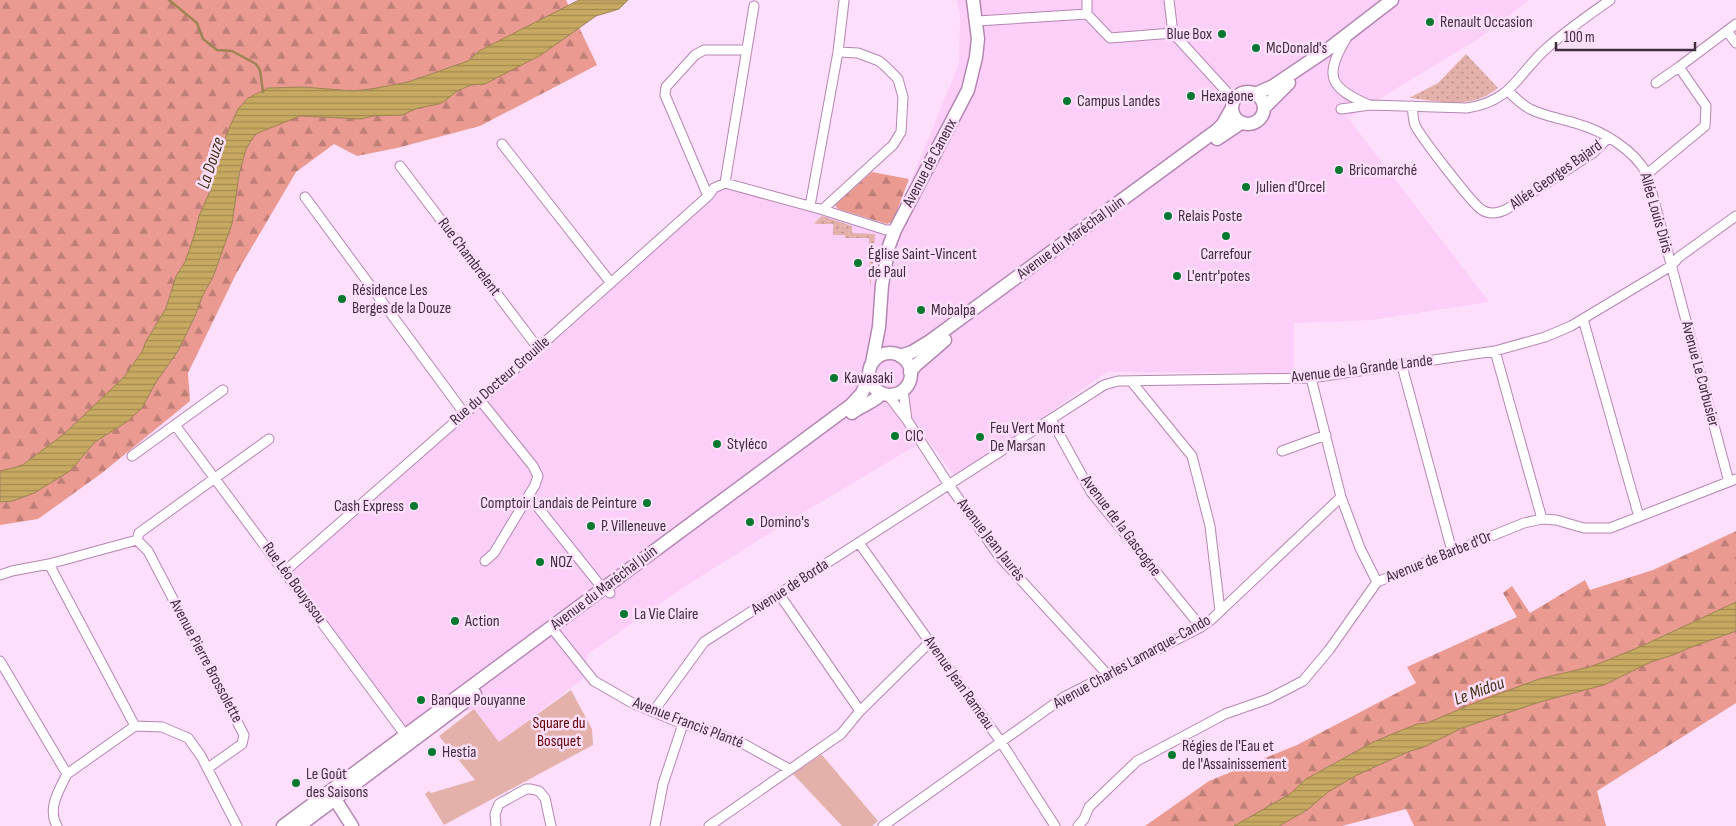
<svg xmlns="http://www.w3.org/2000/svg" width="1736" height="826" font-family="'Sofia Sans Condensed',sans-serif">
<defs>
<pattern id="grass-dots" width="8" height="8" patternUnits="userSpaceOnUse" patternTransform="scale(1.25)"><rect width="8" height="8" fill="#e3b1aa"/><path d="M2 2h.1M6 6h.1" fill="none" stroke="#b9908c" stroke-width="1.8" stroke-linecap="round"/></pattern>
<pattern id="forest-firs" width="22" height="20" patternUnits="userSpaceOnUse" patternTransform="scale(1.25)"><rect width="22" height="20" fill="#ea9a90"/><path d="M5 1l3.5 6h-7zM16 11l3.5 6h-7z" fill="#bf7e77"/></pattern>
<pattern id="water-rules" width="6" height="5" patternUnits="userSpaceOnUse" patternTransform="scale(1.25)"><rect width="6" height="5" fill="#c7a961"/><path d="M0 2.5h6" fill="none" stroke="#a38a51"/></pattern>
</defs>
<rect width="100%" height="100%" fill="#fddffb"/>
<!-- built -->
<path fill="#fccff9" d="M957 0H1529L1478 39 1348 118 1489 302 1372 320 1294 323V373L1107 372 956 478 927 439 784 524 681 589 588 654 583 679 499 742 474 709 398 731 284 572 721 187 889 234 959 64 960 16Z"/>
<!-- grass -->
<path fill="url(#grass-dots)" d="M1466 54 1498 88C1492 92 1487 96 1481 98 1459 107 1431 100 1409 98L1438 83Z
M822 216 852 226V233L875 234 873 266 870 287 869 238H845V235H833V224H817L814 223Z"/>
<!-- forest -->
<path fill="url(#forest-firs)" d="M0 0H566L597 65 480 126 397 148 357 156 334 144 296 172 236 274 188 373 190 401 102 473 38 519 0 525Z
M872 172 909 179 893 221 887 224 838 209 835 205Z
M1736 531V703L1597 791 1606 826H1414L1406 809 1342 826H1145L1209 781 1297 745 1416 683 1407 667 1517 617 1503 593 1512 586 1530 613 1585 580 1590 590 1653 570Z"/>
<!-- park -->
<path fill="#e3b1aa" d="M571 690 592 729 593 745 444 825 425 794 429 791 431 793 475 780 439 736 474 709 499 742Z
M821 755H822L878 821 872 826H842L793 774Z"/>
<!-- water -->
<path fill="url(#water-rules)" stroke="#9e8456" d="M579 0H628L619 9 596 16 541 55 485 84 471 85 457 91 445 101 439 104 418 108 402 115 373 116 361 119 300 116 258 133 254 136 246 149 239 175 232 224 213 277 203 295 195 316 178 351 156 382 142 408 128 421 95 442 70 471 34 493 13 501 0 502V471L21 466 64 434 124 377 143 350 145 343 166 308 176 276 185 262 194 236 199 216 211 189 214 169 230 126 238 109 248 98 268 88 303 87 353 91 371 89 408 82 468 61 479 51Z
M1736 602V631L1689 648 1673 655 1651 662 1604 685 1543 701 1462 728 1422 748 1410 751 1357 775 1328 792 1307 810 1279 826H1234L1290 794 1306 779 1373 742 1417 724 1427 723 1477 702 1539 679 1589 667 1603 662 1644 645Z"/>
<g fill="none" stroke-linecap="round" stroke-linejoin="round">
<!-- stream -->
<path stroke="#9e8456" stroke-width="2.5" d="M169 0 197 23 203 39 217 50 232 51 256 64 260 70 263 92"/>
<defs>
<path id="minor" d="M1087 0V14L1110 38 1173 33
M1169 0 1173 33 1234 100
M977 21 1087 14
M1727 31 1736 43
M1346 39C1323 77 1330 88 1369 105
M1656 83 1679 67
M1508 91C1515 98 1521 104 1530 109 1544 116 1562 119 1578 124 1603 131 1634 150 1647 174L1729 482
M1412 106C1413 112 1413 120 1415 125 1420 136 1473 205 1482 210 1490 215 1499 213 1507 209L1593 153 1608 138
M1341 109 1370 105 1467 108C1513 101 1517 74 1548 47 1567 30 1589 15 1610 0
M502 144 611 283
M400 166 538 348
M1647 174 1705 126 1706 106 1679 67 1736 24
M725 183 754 6
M708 196 665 95 666 87 695 55 704 50H747
M305 197 464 413
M810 206 838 52 844 1
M823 209 893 145 901 132 903 97 898 79 885 66 879 61 858 53 838 52
M1583 319 1639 517
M1495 351 1542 519
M1402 366 1452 551
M1311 378 1341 497 1360 548 1377 582
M1131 381 1192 456 1210 526 1220 611
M903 390 907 420
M888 395 907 420 949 485 999 556 1107 674
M480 400 533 466 538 476 535 485 494 553 485 561
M1051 419 1091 492 1201 627
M175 425 409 740
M1282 451 1326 435
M132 456 223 390
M529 496 599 584 610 593
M137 540 148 551 244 735 242 744 208 768
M859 543 1001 742 1055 826
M49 564 135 726
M285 571 480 400 708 196 714 188 725 183 820 209 886 230H895
M0 575 12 571 49 564 137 540 139 533 269 439
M779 594 860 711
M551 627 594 681 634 704 683 724 709 731 742 743 789 769
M0 661 67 774C59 790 47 809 57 826
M653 712 704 642 1104 385 1118 381 1311 378 1495 351 1545 337 1571 326 1671 266 1679 257 1736 216
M135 726 162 727 188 738 201 756 237 826
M67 774 135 726
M496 826 495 814 499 804 526 789H531L539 791 545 798 551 826
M655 826 663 784 683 724
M709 826 841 734 860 711 930 642
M883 826 1064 697 1201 627 1211 620 1341 497
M1078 826 1084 819 1089 807 1137 761 1225 714 1268 699 1303 681 1329 650 1377 582 1524 523 1542 519 1556 520 1584 528H1610L1736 479"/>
<path id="secondary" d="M1232 108a16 16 0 1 1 32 0a16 16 0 1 1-32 0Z
M1255 94 1273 86 1331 47 1392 0
M1264 108 1289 83
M1217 139 1241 123
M869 374a21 21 0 1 1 42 0a21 21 0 1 1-42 0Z
M900 356 912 352 930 341 1217 130 1223 124 1232 108
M872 363 879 327 882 285 889 246 895 230 968 90 976 57 978 39 973 0
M910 372 916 365 945 340
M852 413C860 406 877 401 882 393
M331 793 352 826
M283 826 851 405 862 393 869 377
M299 826 475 694"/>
</defs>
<!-- minor casing -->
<use href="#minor" stroke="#b486b2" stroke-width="11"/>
<!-- secondary casing -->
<use href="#secondary" stroke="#b486b2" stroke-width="15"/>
<!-- minor -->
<use href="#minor" stroke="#fff" stroke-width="9"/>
<!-- secondary -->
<use href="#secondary" stroke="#fff" stroke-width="12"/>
</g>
<!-- markers -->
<g fill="#05792f" stroke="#fddffb" stroke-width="2">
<circle cx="1430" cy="22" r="5"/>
<circle cx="1222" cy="34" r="5"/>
<circle cx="1256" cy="48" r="5"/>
<circle cx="1191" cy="96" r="5"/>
<circle cx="1067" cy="101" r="5"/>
<circle cx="1339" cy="170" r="5"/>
<circle cx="1246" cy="187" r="5"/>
<circle cx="1168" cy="216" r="5"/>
<circle cx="1226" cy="236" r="5"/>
<circle cx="858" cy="263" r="5"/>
<circle cx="1177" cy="276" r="5"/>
<circle cx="342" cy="299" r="5"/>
<circle cx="921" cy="310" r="5"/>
<circle cx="834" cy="378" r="5"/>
<circle cx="895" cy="436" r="5"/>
<circle cx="980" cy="437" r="5"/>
<circle cx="717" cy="444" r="5"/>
<circle cx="647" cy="503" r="5"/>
<circle cx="414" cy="506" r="5"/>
<circle cx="750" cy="522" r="5"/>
<circle cx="591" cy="526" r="5"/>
<circle cx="540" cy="562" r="5"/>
<circle cx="624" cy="614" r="5"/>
<circle cx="455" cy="621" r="5"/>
<circle cx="421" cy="700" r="5"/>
<circle cx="432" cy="752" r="5"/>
<circle cx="1172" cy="755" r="5"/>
<circle cx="296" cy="783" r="5"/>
</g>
<g text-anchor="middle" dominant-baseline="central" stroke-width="5" stroke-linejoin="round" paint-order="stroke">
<!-- poi labels -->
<g font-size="16" fill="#3f2c3e" stroke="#fddffb" text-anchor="start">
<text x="1440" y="22">Renault Occasion</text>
<text x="1212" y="34" text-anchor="end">Blue Box</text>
<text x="1266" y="48">McDonald's</text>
<text x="1201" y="96">Hexagone</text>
<text x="1077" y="101">Campus Landes</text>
<text x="1349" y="170">Bricomarché</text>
<text x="1256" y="187">Julien d'Orcel</text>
<text x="1178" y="216">Relais Poste</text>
<text x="868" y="254">Église Saint-Vincent<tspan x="868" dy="18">de Paul</tspan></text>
<text x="1226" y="254" text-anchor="middle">Carrefour</text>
<text x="1187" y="276">L'entr'potes</text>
<text x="352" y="290">Résidence Les<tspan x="352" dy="18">Berges de la Douze</tspan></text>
<text x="931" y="310">Mobalpa</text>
<text x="844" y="378">Kawasaki</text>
<text x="990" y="428">Feu Vert Mont<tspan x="990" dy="18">De Marsan</tspan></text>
<text x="905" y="436">CIC</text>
<text x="727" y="444">Styléco</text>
<text x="637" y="503" text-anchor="end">Comptoir Landais de Peinture</text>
<text x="404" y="506" text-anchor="end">Cash Express</text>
<text x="760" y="522">Domino's</text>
<text x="601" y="526">P. Villeneuve</text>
<text x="550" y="562">NOZ</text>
<text x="634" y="614">La Vie Claire</text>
<text x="465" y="621">Action</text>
<text x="431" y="700">Banque Pouyanne</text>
<text x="1182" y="746">Régies de l'Eau et<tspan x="1182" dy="18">de l'Assainissement</tspan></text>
<text x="442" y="752">Hestia</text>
<text x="306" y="774">Le Goût<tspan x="306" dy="18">des Saisons</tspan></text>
</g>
<!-- street labels -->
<g font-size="16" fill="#3f2c3e" stroke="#fddffb">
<text transform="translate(930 163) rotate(-62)">Avenue de Canenx</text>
<text transform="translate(1556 175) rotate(-35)">Allée Georges Bajard</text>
<text transform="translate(1656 213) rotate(74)">Allée Louis Diris</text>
<text transform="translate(1071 238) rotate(-36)">Avenue du Maréchal Juin</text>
<text transform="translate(469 257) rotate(53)">Rue Chambrelent</text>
<text transform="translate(1362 369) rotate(-7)">Avenue de la Grande Lande</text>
<text transform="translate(1700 374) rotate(75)">Avenue Le Corbusier</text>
<text transform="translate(500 381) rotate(-41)">Rue du Docteur Grouille</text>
<text transform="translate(1121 526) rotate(53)">Avenue de la Gascogne</text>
<text transform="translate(991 540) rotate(52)">Avenue Jean Jaurès</text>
<text transform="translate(1439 557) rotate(-22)">Avenue de Barbe d'Or</text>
<text transform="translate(294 583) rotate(54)">Rue Léo Bouyssou</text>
<text transform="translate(790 587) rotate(-33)">Avenue de Borda</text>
<text transform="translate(604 588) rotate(-37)">Avenue du Maréchal Juin</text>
<text transform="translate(206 661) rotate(62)">Avenue Pierre Brossolette</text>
<text transform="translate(1132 662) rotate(-29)">Avenue Charles Lamarque-Cando</text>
<text transform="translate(959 683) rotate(55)">Avenue Jean Rameau</text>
<text transform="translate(688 723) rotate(21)">Avenue Francis Planté</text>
</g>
<!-- park labels -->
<g font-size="16" fill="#610001" stroke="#fddffb">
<text x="559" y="723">Square du<tspan x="559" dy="18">Bosquet</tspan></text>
</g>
<!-- water labels -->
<g font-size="18" font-style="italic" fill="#413414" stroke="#fddffb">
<text transform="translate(211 163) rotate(-72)">La Douze</text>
<text transform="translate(1479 691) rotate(-20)">Le Midou</text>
</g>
</g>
<!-- scale -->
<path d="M1556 42v8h139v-8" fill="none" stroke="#3f2c3e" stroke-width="2.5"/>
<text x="1564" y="42" font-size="15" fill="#3f2c3e" stroke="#fddffb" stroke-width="4" paint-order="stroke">100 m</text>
</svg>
